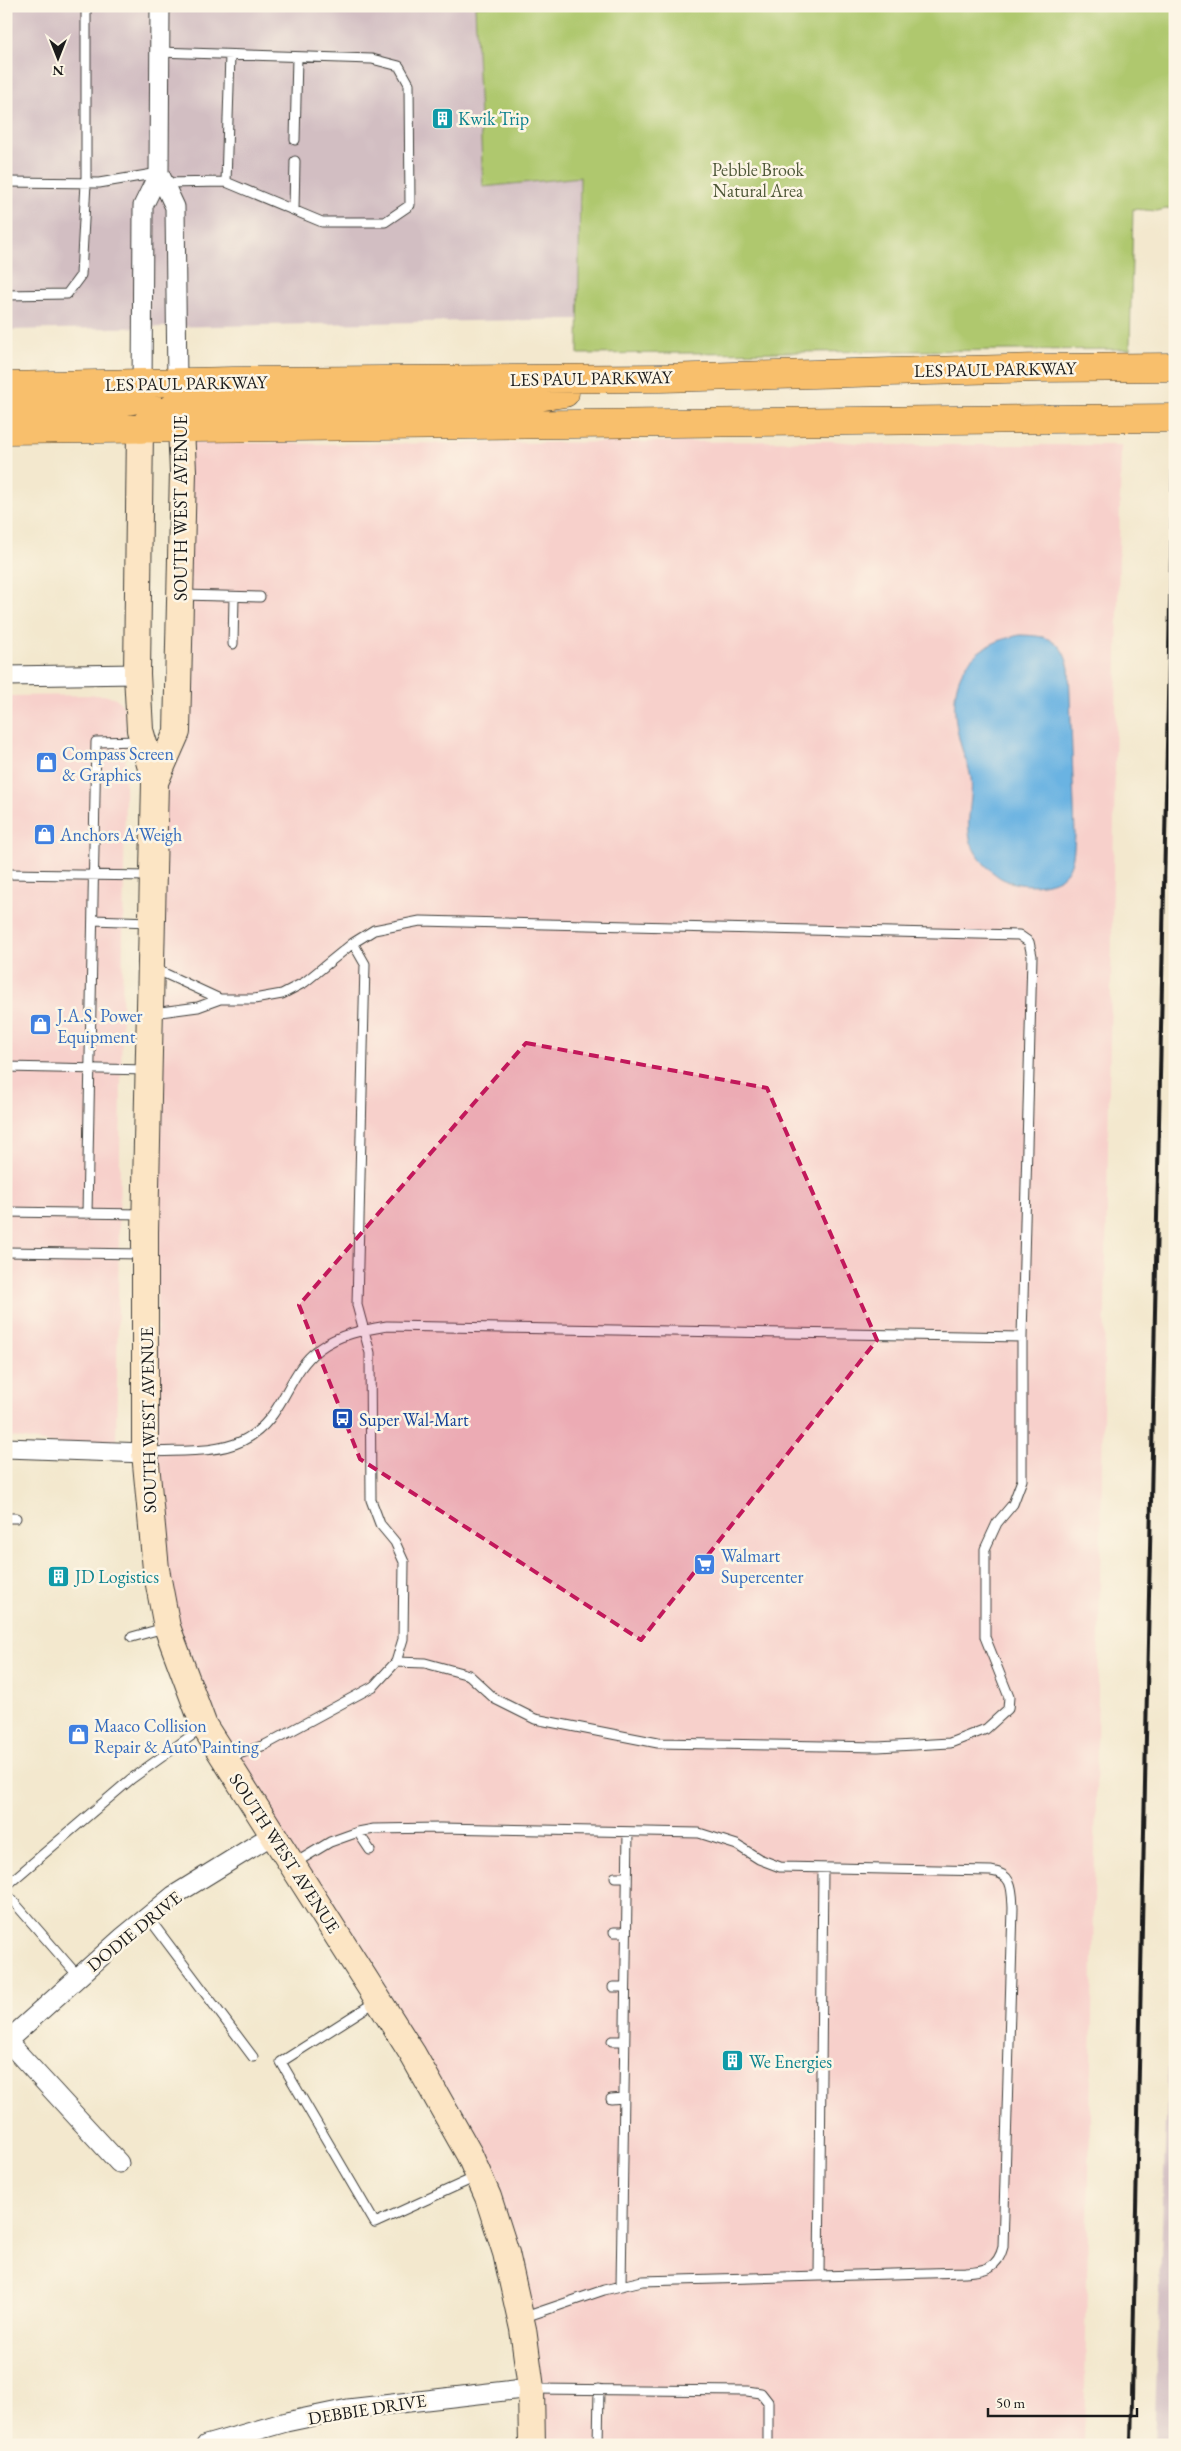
<svg xmlns="http://www.w3.org/2000/svg" width="1181" height="2451" font-family="'EB Garamond',serif">
<rect width="100%" height="100%" fill="#fcf5e5"/>
<filter id="ink" filterUnits="userSpaceOnUse"><feTurbulence type="fractalNoise" baseFrequency=".02" numOctaves="2"/><feDisplacementMap in="SourceGraphic" scale="10" xChannelSelector="R" yChannelSelector="G"/><feConvolveMatrix kernelMatrix="1 2 1 2 8 2 1 2 1" color-interpolation-filters="sRGB"/></filter>
<filter id="wash" filterUnits="userSpaceOnUse"><feTurbulence type="fractalNoise" baseFrequency=".0096" numOctaves="4" result="noise"/><feDisplacementMap in="SourceGraphic" scale="20" xChannelSelector="R" yChannelSelector="G"/><feGaussianBlur stdDeviation="1.12" result="paint"/><feColorMatrix in="noise" values="0 0 0 0 0 0 0 0 0 0 0 0 0 0 0 0 0 1.4 0 .05"/><feComposite in="paint" operator="in"/></filter>
<g filter="url(#wash)">
<rect width="100%" height="100%" fill="#f3e8ce"/>
<!-- built -->
<path fill="#f7d0cb" d="M830 441 888 445H1121L1084 2445H535L490 2195 205 1725 157 1570V782L180 735 185 442 314 444Z
M103 695 116 698 124 707 126 723 116 1447 67 1446 6 1436V696Z"/>
<!-- industrial -->
<path fill="#d2bec2" d="M6 6H583L579 319 6 330Z
M1175 1878V2445H1154Z"/>
<!-- green -->
<path fill="#afc86e" stroke="#667245" d="M475 6H1175V207L1157 211 1133 209 1130 349 578 354 580 177 483 187Z"/>
<!-- water -->
<path fill="#6ab3e2" stroke="#43687f" d="M1020 635C1049 636 1061 638 1069 668L1075 835C1074 849 1074 868 1062 877 1046 888 1015 887 999 877 990 871 982 862 976 853 961 829 974 804 971 778 969 766 964 757 961 746 945 689 958 647 1020 635Z"/>
</g>
<g filter="url(#ink)">
<g fill="none" stroke-linecap="round" stroke-linejoin="round">
<defs>
<path id="lane" d="M159 52 372 59 399 66 409 84 410 205 385 222H322L226 182 164 183
M295 140 297 57
M6 182 99 183 159 173
M226 182 230 55
M294 210 295 161
M6 295 67 294 81 275 86 183V6
M183 595 260 597
M233 644 234 597
M6 874 151 876
M93 920 150 922
M155 969 220 999
M153 1013 198 1007 220 999H254L282 994 305 982 353 943 374 930 420 921 1019 935 1029 942 1032 956 1022 1337V1480L1013 1504 997 1523 985 1549V1637L1009 1697 1008 1709 986 1729 950 1743 878 1747 658 1743 535 1719 495 1699 469 1675 425 1663 396 1662
M6 1067 148 1070
M6 1212 143 1214
M87 1214 96 742 140 741
M6 1252 143 1254
M148 1452C178 1450 215 1454 242 1441 285 1420 285 1374 319 1349 339 1334 363 1330 387 1326L1022 1337
M6 1518H16
M132 1637 164 1628
M227 1758 265 1745 374 1686 396 1662 403 1639 404 1562 395 1542 380 1524 371 1500 370 1353 357 1305 365 964 353 943
M358 1832 370 1850
M295 1863 330 1842 358 1832 374 1829 440 1828 699 1833 737 1845 759 1859 780 1867 991 1871C1013 1874 1012 1889 1013 1908L1003 2247C998 2268 985 2271 965 2272L642 2281 604 2290 522 2318
M615 1877H627
M6 1886 131 1779 202 1728
M6 1893 79 1977
M148 1917 253 2057
M614 1932H626
M613 1987H625
M375 2002 281 2062 375 2223 476 2177
M612 2041H624
M611 2099 624 2098
M819 2276 823 1869
M621 2286 628 1832
M533 2389 747 2391 761 2393 768 2402V2445
M598 2445 599 2389"/>
<path id="street" d="M160 6 159 173 175 207 177 382
M142 395 143 206 159 173
M6 676 137 674
M6 1448 145 1453
M7 2041 119 2163
M6 2042 123 1937 173 1896 272 1835
M206 2445 286 2422 348 2409 531 2388"/>
<path id="secondary" d="M140 429 137 674 140 730 155 782 145 1232V1453L156 1569 167 1627 204 1726 412 2053 469 2154 488 2197 506 2253 523 2329 531 2388 532 2445
M155 782 177 732 183 471 180 406"/>
<path id="primary" d="M6 386 232 381 661 378 1040 368 1175 367
M6 408 91 406 147 398
M140 429C160 412 173 406 200 403L504 402 565 393
M6 430 1047 419"/>
</defs>
<!-- lane casing -->
<use href="#lane" stroke="#3c3b37" stroke-width="11"/>
<!-- street casing -->
<use href="#street" stroke="#3c3b37" stroke-width="21"/>
<!-- secondary casing -->
<use href="#secondary" stroke="#3c3b37" stroke-width="28"/>
<!-- primary casing -->
<use href="#primary" stroke="#3c3b37" stroke-width="29"/>
<!-- lane -->
<use href="#lane" stroke="#fff" stroke-width="9"/>
<!-- street -->
<use href="#street" stroke="#fff" stroke-width="19"/>
<!-- secondary -->
<use href="#secondary" stroke="#fce5c4" stroke-width="26"/>
<!-- primary -->
<use href="#primary" stroke="#f8bf6c" stroke-width="28"/>
<!-- rail -->
<path stroke="#1c1c1c" stroke-width="4" d="M1131 2445 1175 368"/>
<defs>
<path id="primary-bridge" d="M1047 419 1175 418"/>
</defs>
<!-- primary-bridge casing -->
<use href="#primary-bridge" stroke="#3c3b37" stroke-width="29" stroke-linecap="butt"/>
<!-- primary-bridge -->
<use href="#primary-bridge" stroke="#f8bf6c" stroke-width="28"/>
</g>
</g>
<!-- marked area -->
<path fill="#c2185b" fill-opacity="0.2" stroke="#c2185b" stroke-width="4" stroke-dasharray="10 6" stroke-linejoin="round" d="M526 1043 767 1088 877 1340 641 1640 360 1459 299 1305Z"/>
<!-- icons -->
<defs>
<symbol id="building-square" viewBox="-11 -11 22 22"><rect x="-9" y="-9" width="18" height="18" rx="4" fill="#0f9aa8" stroke="#fcf5e5"/><path d="M-4-6H4V6H1V3H-1V6H-4ZM-2.5-4.3h1.7v1.8h-1.7ZM.8-4.3h1.7v1.8H.8ZM-2.5-1h1.7V.8h-1.7ZM.8-1h1.7V.8H.8Z" fill="#fff"/></symbol>
<symbol id="shop-square" viewBox="-11 -11 22 22"><rect x="-9" y="-9" width="18" height="18" rx="4" fill="#3f7fe0" stroke="#fcf5e5"/><path d="M-5-2.5h2.3a2.7 3.5 0 0 1 5.4 0H5L5.5 6h-11ZM-1.5-2.5h3a1.5 2.3 0 0 0-3 0Z" fill="#fff"/></symbol>
<symbol id="bus-square" viewBox="-11 -11 22 22"><rect x="-9" y="-9" width="18" height="18" rx="4" fill="#1a4fb4" stroke="#fcf5e5"/><path d="M-5-6H5V4H4V6H2V4H-2V6H-4V4H-5ZM-3.5-4V0h7V-4ZM-3.5 1.2v1.5H-2V1.2ZM2 1.2v1.5H3.5V1.2Z" fill="#fff"/></symbol>
<symbol id="supermarket-square" viewBox="-11 -11 22 22"><rect x="-9" y="-9" width="18" height="18" rx="4" fill="#3f7fe0" stroke="#fcf5e5"/><path d="M-6-5.5h2.5l.6 2H6L4.5 2H-2.5L-4.4-4H-6ZM-1.5 3.2a1.3 1.3 0 1 0 .1 0ZM3 3.2a1.3 1.3 0 1 0 .1 0Z" fill="#fff"/></symbol>
</defs>
<g fill-rule="evenodd">
<use href="#building-square" x="430" y="106" width="25" height="25"/>
<use href="#shop-square" x="34" y="750" width="25" height="25"/>
<use href="#shop-square" x="32" y="822" width="25" height="25"/>
<use href="#shop-square" x="28" y="1012" width="25" height="25"/>
<use href="#bus-square" x="330" y="1406" width="25" height="25"/>
<use href="#supermarket-square" x="692" y="1552" width="25" height="25"/>
<use href="#building-square" x="46" y="1564" width="25" height="25"/>
<use href="#shop-square" x="66" y="1722" width="25" height="25"/>
<use href="#building-square" x="720" y="2048" width="25" height="25"/>
</g>
<g text-anchor="middle" dominant-baseline="central" stroke-width="5" stroke-linejoin="round" paint-order="stroke">
<!-- culture labels -->
<g font-size="18" fill="#0d838f" stroke="#fcf5e5" text-anchor="start">
<text x="458" y="118">Kwik Trip</text>
<text x="75" y="1576">JD Logistics</text>
<text x="749" y="2061">We Energies</text>
</g>
<!-- park labels -->
<g font-size="18" fill="#4f5839" stroke="#fcf5e5">
<text x="758" y="169">Pebble Brook<tspan x="758" dy="21">Natural Area</tspan></text>
</g>
<!-- street labels -->
<g font-size="18" fill="#1c1c1c" stroke="#fcf5e5">
<text transform="translate(995 369) rotate(-1)">LES PAUL PARKWAY</text>
<text transform="translate(591 378) rotate(-1)">LES PAUL PARKWAY</text>
<text transform="translate(186 383) rotate(-1)">LES PAUL PARKWAY</text>
<text transform="translate(180 508) rotate(-90)">SOUTH WEST AVENUE</text>
<text transform="translate(148 1420) rotate(-91)">SOUTH WEST AVENUE</text>
<text transform="translate(285 1853) rotate(57)">SOUTH WEST AVENUE</text>
<text transform="translate(134 1931) rotate(-39)">DODIE DRIVE</text>
<text transform="translate(367 2409) rotate(-9)">DEBBIE DRIVE</text>
</g>
<!-- shop labels -->
<g font-size="18" fill="#366cbe" stroke="#fcf5e5" text-anchor="start">
<text x="62" y="753">Compass Screen<tspan x="62" dy="21">&amp; Graphics</tspan></text>
<text x="60" y="834">Anchors A'Weigh</text>
<text x="57" y="1015">J.A.S. Power<tspan x="57" dy="21">Equipment</tspan></text>
<text x="721" y="1555">Walmart<tspan x="721" dy="21">Supercenter</tspan></text>
<text x="94" y="1725">Maaco Collision<tspan x="94" dy="21">Repair &amp; Auto Painting</tspan></text>
</g>
<!-- transit labels -->
<g font-size="18" fill="#164399" stroke="#fcf5e5" text-anchor="start">
<text x="359" y="1419">Super Wal-Mart</text>
</g>
</g>
<!-- margin -->
<rect width="1181" height="2451" fill="none" stroke="#fcf5e5" stroke-width="25"/>
<!-- north arrow -->
<g transform="translate(58 58) rotate(180)" stroke="#fcf5e5" stroke-width="4" paint-order="stroke">
<path d="M0-4L9 19L0 12L-9 19Z" fill="#1c1c1c"/>
<text y="-8" font-size="14" font-weight="bold" text-anchor="middle" fill="#1c1c1c">N</text>
</g>
<!-- scale -->
<path d="M988 2408v8h149v-8" fill="none" stroke="#1c1c1c" stroke-width="2.5"/>
<text x="996" y="2408" font-size="15" fill="#1c1c1c" stroke="#fcf5e5" stroke-width="4" paint-order="stroke">50 m</text>
</svg>
